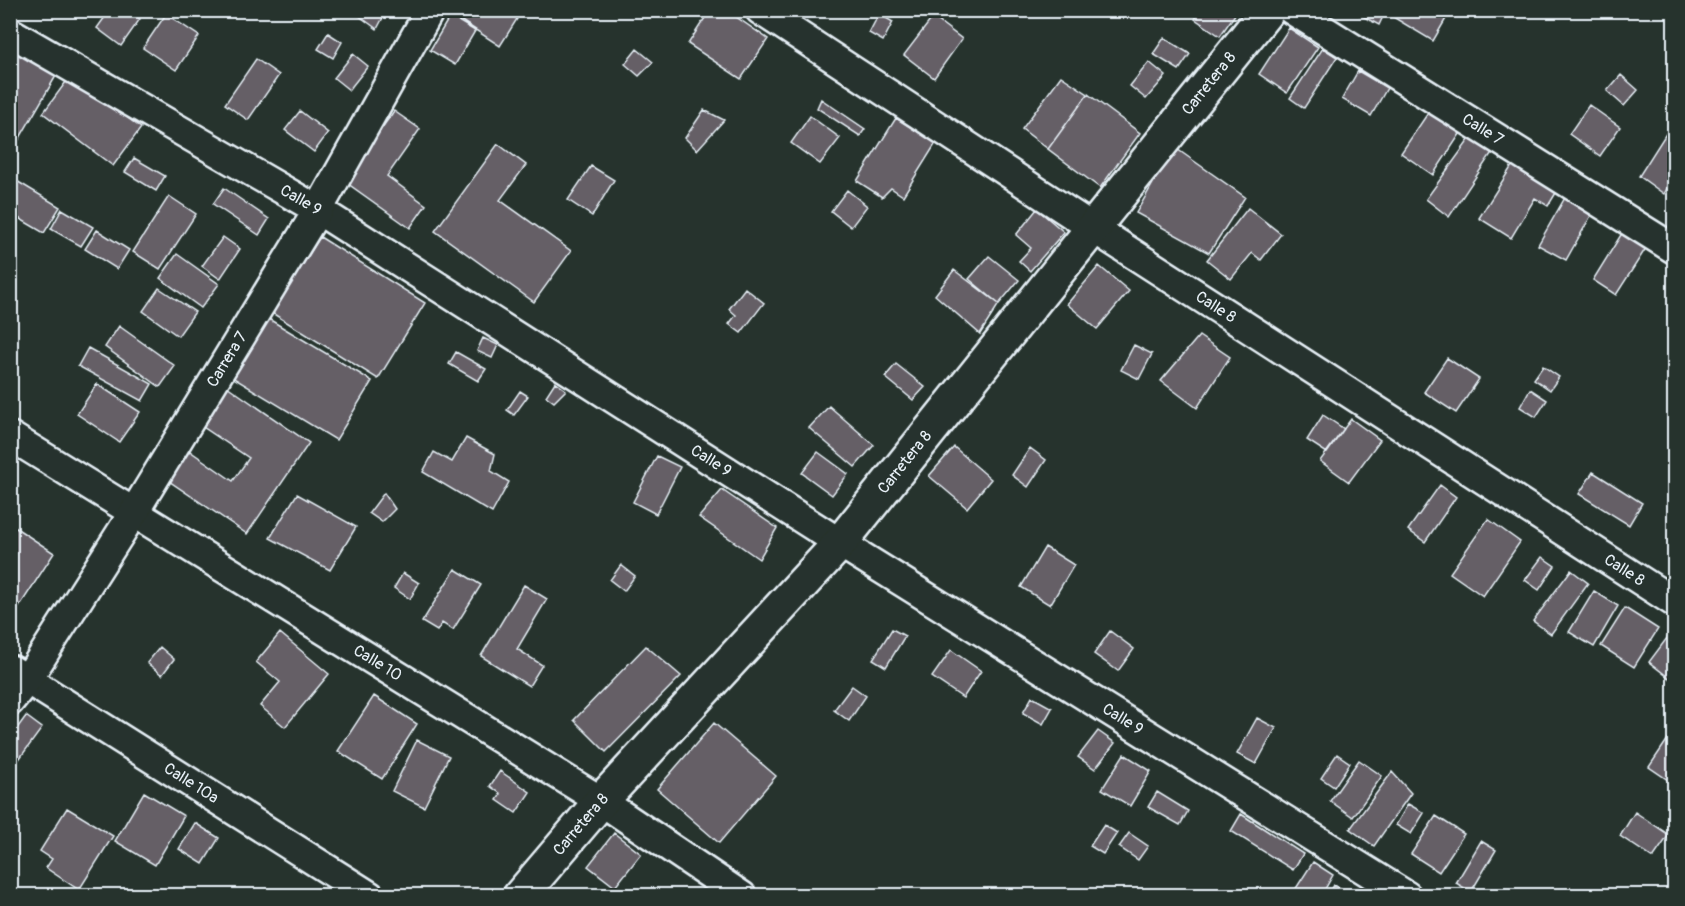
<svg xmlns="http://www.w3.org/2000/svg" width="1685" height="906" font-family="Pangolin,sans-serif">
<rect width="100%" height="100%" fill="#26332d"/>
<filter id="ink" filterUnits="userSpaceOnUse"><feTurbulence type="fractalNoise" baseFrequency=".0167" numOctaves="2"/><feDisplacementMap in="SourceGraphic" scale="12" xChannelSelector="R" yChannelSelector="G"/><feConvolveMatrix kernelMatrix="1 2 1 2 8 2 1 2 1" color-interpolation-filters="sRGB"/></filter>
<g filter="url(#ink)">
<!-- building -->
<path fill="#655e66" stroke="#e8f1f8" stroke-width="1.5" d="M110 10H128L140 19 121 46 97 28Z
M351 10H387L377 29Z
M454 10H505L517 19 500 46 451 14Z
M710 10H726L768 39 741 79 688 44Z
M1201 10H1238L1220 36 1195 19Z
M1351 10H1386L1379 25Z
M1397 10H1451L1433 41 1393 17Z
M166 14 199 36 176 70 143 48Z
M879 14 893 22 883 41 869 33Z
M450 16 475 31 455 65 430 50Z
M933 17 962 39 934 78 904 55Z
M1289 28 1318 47 1287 93 1259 74Z
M328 33 342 42 333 58 318 49Z
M1164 38 1190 54 1179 70 1153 54Z
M10 40 60 69 10 155Z
M1323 48 1337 57 1304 108 1290 98Z
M637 49 653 62 639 76 625 64Z
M353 54 368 66 349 90 334 78Z
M256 59 279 75 248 120 225 104Z
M1149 62 1166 76 1146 99 1130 86Z
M1358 71 1387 88 1371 116 1342 99Z
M71 75 141 128 113 166 43 113Z
M1621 75 1638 90 1624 106 1607 91Z
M1061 76 1088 94 1048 149 1022 129Z
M1088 94 1140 133 1100 188 1048 149Z
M821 99 865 129 860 136 817 108Z
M1589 105 1620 127 1600 156 1569 134Z
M704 110 724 120 697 150 685 138Z
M1430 110 1462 131 1433 175 1401 153Z
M300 111 328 133 314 152 285 130Z
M394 111 420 129 387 176 426 205 410 228 344 181Z
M810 116 840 138 820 164 791 143Z
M896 118 936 143 903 196 891 188 882 197 857 181Z
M1674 121V176L1664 194 1639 176Z
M1474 133 1495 148 1449 217 1426 199Z
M498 144 526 165 500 200 571 251 534 302 435 231Z
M1174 147 1245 197 1209 253 1136 213Z
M134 158 165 176 156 191 125 172Z
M1515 161 1559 188 1548 206 1535 198 1511 238 1479 218Z
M591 166 614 180 592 216 568 200Z
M10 177 60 207 44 233 10 213Z
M224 188 269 219 259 235 213 204Z
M847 190 867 206 851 227 831 211Z
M169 196 196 214 160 269 133 252Z
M1566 196 1593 212 1566 260 1538 245Z
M1248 208 1281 234 1261 260 1252 253 1231 279 1207 260Z
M62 209 93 227 81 246 51 229Z
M1037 209 1064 232 1030 271 1019 261 1031 248 1016 235Z
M97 230 129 250 117 269 85 249Z
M1624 230 1648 245 1616 295 1593 280Z
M223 237 240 249 220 279 202 266Z
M320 237 425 303 378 379 272 313Z
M177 254 219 284 201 308 160 278Z
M989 256 1019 280 999 304 969 279Z
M1099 266 1129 291 1097 329 1067 304Z
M954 270 999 304 980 334 935 295Z
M159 288 195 312 178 336 143 311Z
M745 288 764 303 741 333 729 324 736 315 729 309Z
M262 315 372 381 336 440 227 374Z
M119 326 175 366 160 387 105 347Z
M1199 336 1230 357 1197 408 1161 381Z
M483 338 498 345 492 358 477 351Z
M1134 345 1152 354 1139 379 1121 370Z
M88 348 152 384 142 401 78 366Z
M456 352 486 369 478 381 449 364Z
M1447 358 1479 379 1456 413 1424 392Z
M896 364 925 387 913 400 885 377Z
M1543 366 1559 377 1550 390 1534 379Z
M555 382 566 390 554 402 546 396Z
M97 384 140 412 119 442 77 414Z
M224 384 309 443 247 534 163 477 184 447 233 481 249 458 197 423Z
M1530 389 1547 400 1536 417 1520 407Z
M520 391 528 396 514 415 507 410Z
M829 406 874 445 855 467 809 428Z
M1323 415 1344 429 1327 453 1307 440Z
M1351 419 1380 440 1349 482 1320 461Z
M466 438 495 454 491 471 509 482 492 513 423 472 434 452 452 462Z
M954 447 991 479 967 508 929 476Z
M1030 448 1046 460 1028 487 1012 475Z
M818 452 848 474 832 495 802 473Z
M657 456 680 467 656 514 633 502Z
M1593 472 1642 503 1629 525 1579 494Z
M1440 485 1456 497 1425 542 1408 530Z
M722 490 777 528 759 559 699 517Z
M384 493 395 509 382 522 369 513Z
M297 494 356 527 330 570 270 538Z
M1488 519 1520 542 1483 596 1450 573Z
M10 524 54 553 10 621Z
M1045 547 1074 565 1050 605 1021 587Z
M1542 557 1555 566 1539 590 1525 580Z
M621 565 635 576 624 591 610 580Z
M455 569 481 585 453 630 442 623 437 631 422 622Z
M1571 570 1588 583 1551 634 1533 621Z
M403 573 419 583 410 599 394 588Z
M524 585 547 599 517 649 542 665 529 686 481 656Z
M1594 591 1618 606 1594 647 1569 632Z
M1625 608 1658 629 1634 667 1601 646Z
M892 629 905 636 886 667 873 659Z
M1110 631 1134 649 1118 671 1094 654Z
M280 633 329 674 285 727 260 706 280 682 256 662Z
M1667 638 1674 644V676L1672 680 1649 662Z
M646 646 681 676 606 752 574 720Z
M160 647 174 659 162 675 147 663Z
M951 650 981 671 963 698 932 677Z
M852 686 866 696 849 721 834 710Z
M374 696 417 724 382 779 338 751Z
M1032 697 1052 708 1043 724 1023 713Z
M26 716 42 728 17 762 10 757V738Z
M1257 718 1276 728 1256 764 1237 754Z
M714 723 776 776 719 843 657 789Z
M1098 731 1115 743 1095 769 1078 757Z
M1672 733 1674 734V784L1649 767Z
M417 740 449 756 424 807 392 791Z
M1124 754 1151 771 1130 806 1102 789Z
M1337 754 1350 763 1334 787 1321 778Z
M1359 760 1382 776 1353 817 1330 801Z
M500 771 530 792 516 813 497 800 501 794 490 786Z
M1392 772 1411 793 1374 846 1350 829Z
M144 792 184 816 155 865 115 841Z
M1157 792 1188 811 1180 825 1148 807Z
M1408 804 1424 813 1411 834 1396 825Z
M67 808 113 836 79 890 46 868 52 859 40 851Z
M1635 812 1669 835 1653 858 1620 836Z
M1241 814 1303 854 1293 870 1231 831Z
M1436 816 1464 834 1439 872 1411 854Z
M195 823 219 838 203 864 179 849Z
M1104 825 1117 833 1103 854 1090 846Z
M614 833 641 854 615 887 588 866Z
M1129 833 1148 846 1138 860 1119 847Z
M1481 841 1496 850 1471 892 1456 883Z
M1313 862 1333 875 1321 896H1297L1293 893Z
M1334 885 1354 896H1328Z"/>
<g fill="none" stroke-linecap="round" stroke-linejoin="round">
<defs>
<g id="minor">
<path id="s1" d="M760 10 1093 228 1674 602"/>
<path id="s2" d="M1292 10 1674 249"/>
<path id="s3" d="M10 32 318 210 840 543 1407 896"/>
<path id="s4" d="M10 436 601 801 742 896"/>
<path id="s5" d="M12 670 370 896"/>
<path id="s6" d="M10 701 27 680 134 512 318 210 430 10"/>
</g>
<g id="tertiary">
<path id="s7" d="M520 896 601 801 840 543 1268 10"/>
</g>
</defs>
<!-- minor casing -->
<use href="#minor" stroke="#e8f1f8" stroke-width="33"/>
<!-- tertiary casing -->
<use href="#tertiary" stroke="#e8f1f8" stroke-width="38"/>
<!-- minor -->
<use href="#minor" stroke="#26332d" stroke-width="28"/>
<!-- tertiary -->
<use href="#tertiary" stroke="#26332d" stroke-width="33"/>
</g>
</g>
<g text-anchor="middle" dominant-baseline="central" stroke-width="4.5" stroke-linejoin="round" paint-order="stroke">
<!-- street labels -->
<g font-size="16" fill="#e8f1f8" stroke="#26332d">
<text stroke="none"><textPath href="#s7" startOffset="1066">Carretera 8</textPath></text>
<text stroke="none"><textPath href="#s2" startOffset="225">Calle 7</textPath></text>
<text stroke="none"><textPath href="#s3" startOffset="336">Calle 9</textPath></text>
<text stroke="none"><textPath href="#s1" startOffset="544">Calle 8</textPath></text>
<text stroke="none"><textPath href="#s6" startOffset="405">Carrera 7</textPath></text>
<text stroke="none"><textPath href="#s3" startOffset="822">Calle 9</textPath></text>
<text stroke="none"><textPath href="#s7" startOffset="580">Carretera 8</textPath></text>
<text stroke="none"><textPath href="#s1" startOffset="1030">Calle 8</textPath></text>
<text stroke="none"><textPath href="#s4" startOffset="432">Calle 10</textPath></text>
<text stroke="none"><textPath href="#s3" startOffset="1308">Calle 9</textPath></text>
<text stroke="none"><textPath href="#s5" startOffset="212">Calle 10a</textPath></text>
<text stroke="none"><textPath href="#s7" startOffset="94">Carretera 8</textPath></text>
</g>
</g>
<!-- margin -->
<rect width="1685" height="906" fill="none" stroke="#26332d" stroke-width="36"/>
<rect x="18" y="18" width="1649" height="870" fill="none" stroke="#e8f1f8" stroke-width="2" filter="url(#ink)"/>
</svg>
